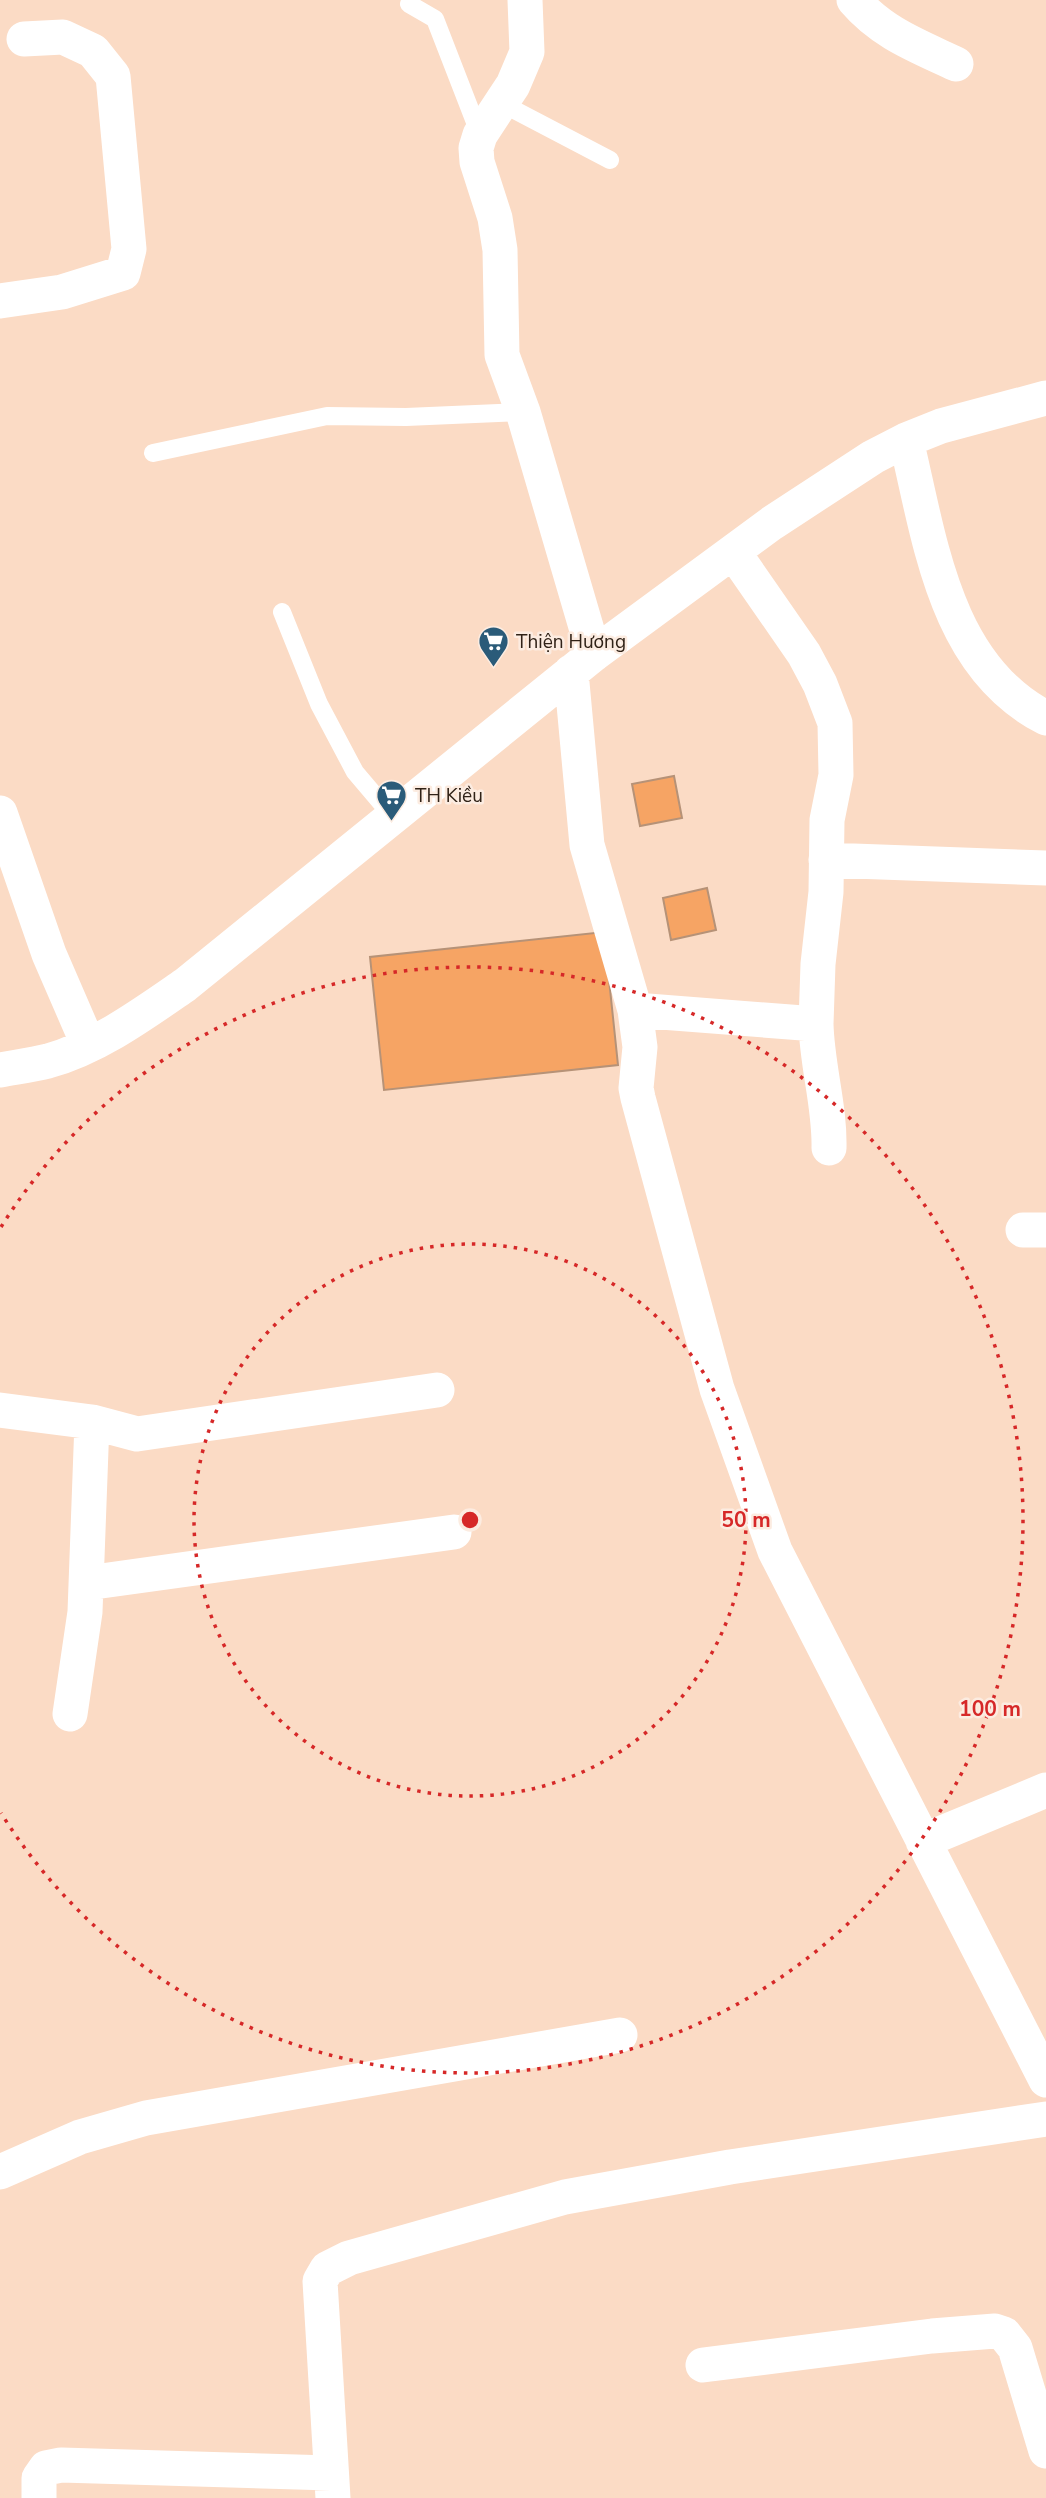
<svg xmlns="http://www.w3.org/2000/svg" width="1046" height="2498" font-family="'Nunito Sans',sans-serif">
<rect width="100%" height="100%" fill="#fbdbc5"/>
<!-- building -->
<path fill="#f6a464" stroke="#b69277" stroke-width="2" d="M674 776 682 818 640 826 632 784Z
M707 888 716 930 671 940 663 898Z
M604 932 618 1065 384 1090 370 957Z"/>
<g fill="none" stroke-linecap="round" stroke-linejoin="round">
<!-- lane -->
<path stroke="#fff" stroke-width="18" d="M409 4 435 19 480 135
M501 103 610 160
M153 453 327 416 406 417 523 412
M282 612 319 704 355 772 394 818"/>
<!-- street -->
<path stroke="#fff" stroke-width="35" d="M525 0 527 52 513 85 480 135 476 148 477 162 495 218 500 250 502 355 523 412 594 654
M854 0C882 33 918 46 956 64
M0 301 62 292 123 273 129 249 113 76 93 51 63 37 24 39
M906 440C930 539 944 666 1046 718
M571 672 587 845 635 1010 640 1047 636 1088 638 1098 717 1389 775 1551 1046 2080
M0 813 49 954 88 1044
M826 860 1046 868
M635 1010 816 1024 818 964 826 892 827 820 836 775 835 723 820 684 804 654 734 553
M816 1024C817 1066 830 1106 829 1148
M0 1070C16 1067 32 1065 48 1061 98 1047 143 1014 185 985L594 654 772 523 873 457 906 440 941 426 1046 398
M1023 1230H1046
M0 1410 92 1422 137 1434 437 1390
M87 1583 454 1532
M70 1714 85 1612 92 1422
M923 1841 1046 1790
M0 2172 80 2137 146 2118 620 2035
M703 2365 932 2336 995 2331 1004 2334 1015 2348 1046 2451
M39 2498V2478L46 2468 61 2465 331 2473
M333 2498 320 2281 327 2269 349 2258 565 2197 730 2167 1046 2119"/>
</g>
<!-- distance rings -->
<g fill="none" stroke="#d62828" stroke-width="3.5" stroke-dasharray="3.5 7">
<circle cx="470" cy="1520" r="276"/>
<path d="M1 1227A553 553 0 1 1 1 1813"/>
</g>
<!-- icons -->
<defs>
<symbol id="supermarket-pin" viewBox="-11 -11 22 30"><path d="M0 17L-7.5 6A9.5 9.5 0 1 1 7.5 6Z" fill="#2a5b79" stroke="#fcece1"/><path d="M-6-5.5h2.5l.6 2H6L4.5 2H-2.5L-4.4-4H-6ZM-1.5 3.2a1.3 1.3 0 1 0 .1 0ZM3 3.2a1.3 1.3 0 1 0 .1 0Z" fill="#fff"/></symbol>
</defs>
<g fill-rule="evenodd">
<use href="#supermarket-pin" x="476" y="624" width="35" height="47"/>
<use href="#supermarket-pin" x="374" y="778" width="35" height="47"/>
</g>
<g text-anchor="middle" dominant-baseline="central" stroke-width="5" stroke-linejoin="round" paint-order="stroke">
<!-- poi labels -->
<g font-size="19" fill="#302217" stroke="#fcece1" text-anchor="start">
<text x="516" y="642">Thiện Hương</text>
<text x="415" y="796">TH Kiều</text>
</g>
</g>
<circle cx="470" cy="1520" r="10" fill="#d62828" stroke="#fcece1" stroke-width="3.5"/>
<g font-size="21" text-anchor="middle" font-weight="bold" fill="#d62828" stroke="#fcece1" stroke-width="5" stroke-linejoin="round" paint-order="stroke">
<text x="746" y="1527">50 m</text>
<text x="990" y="1716">100 m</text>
</g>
</svg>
